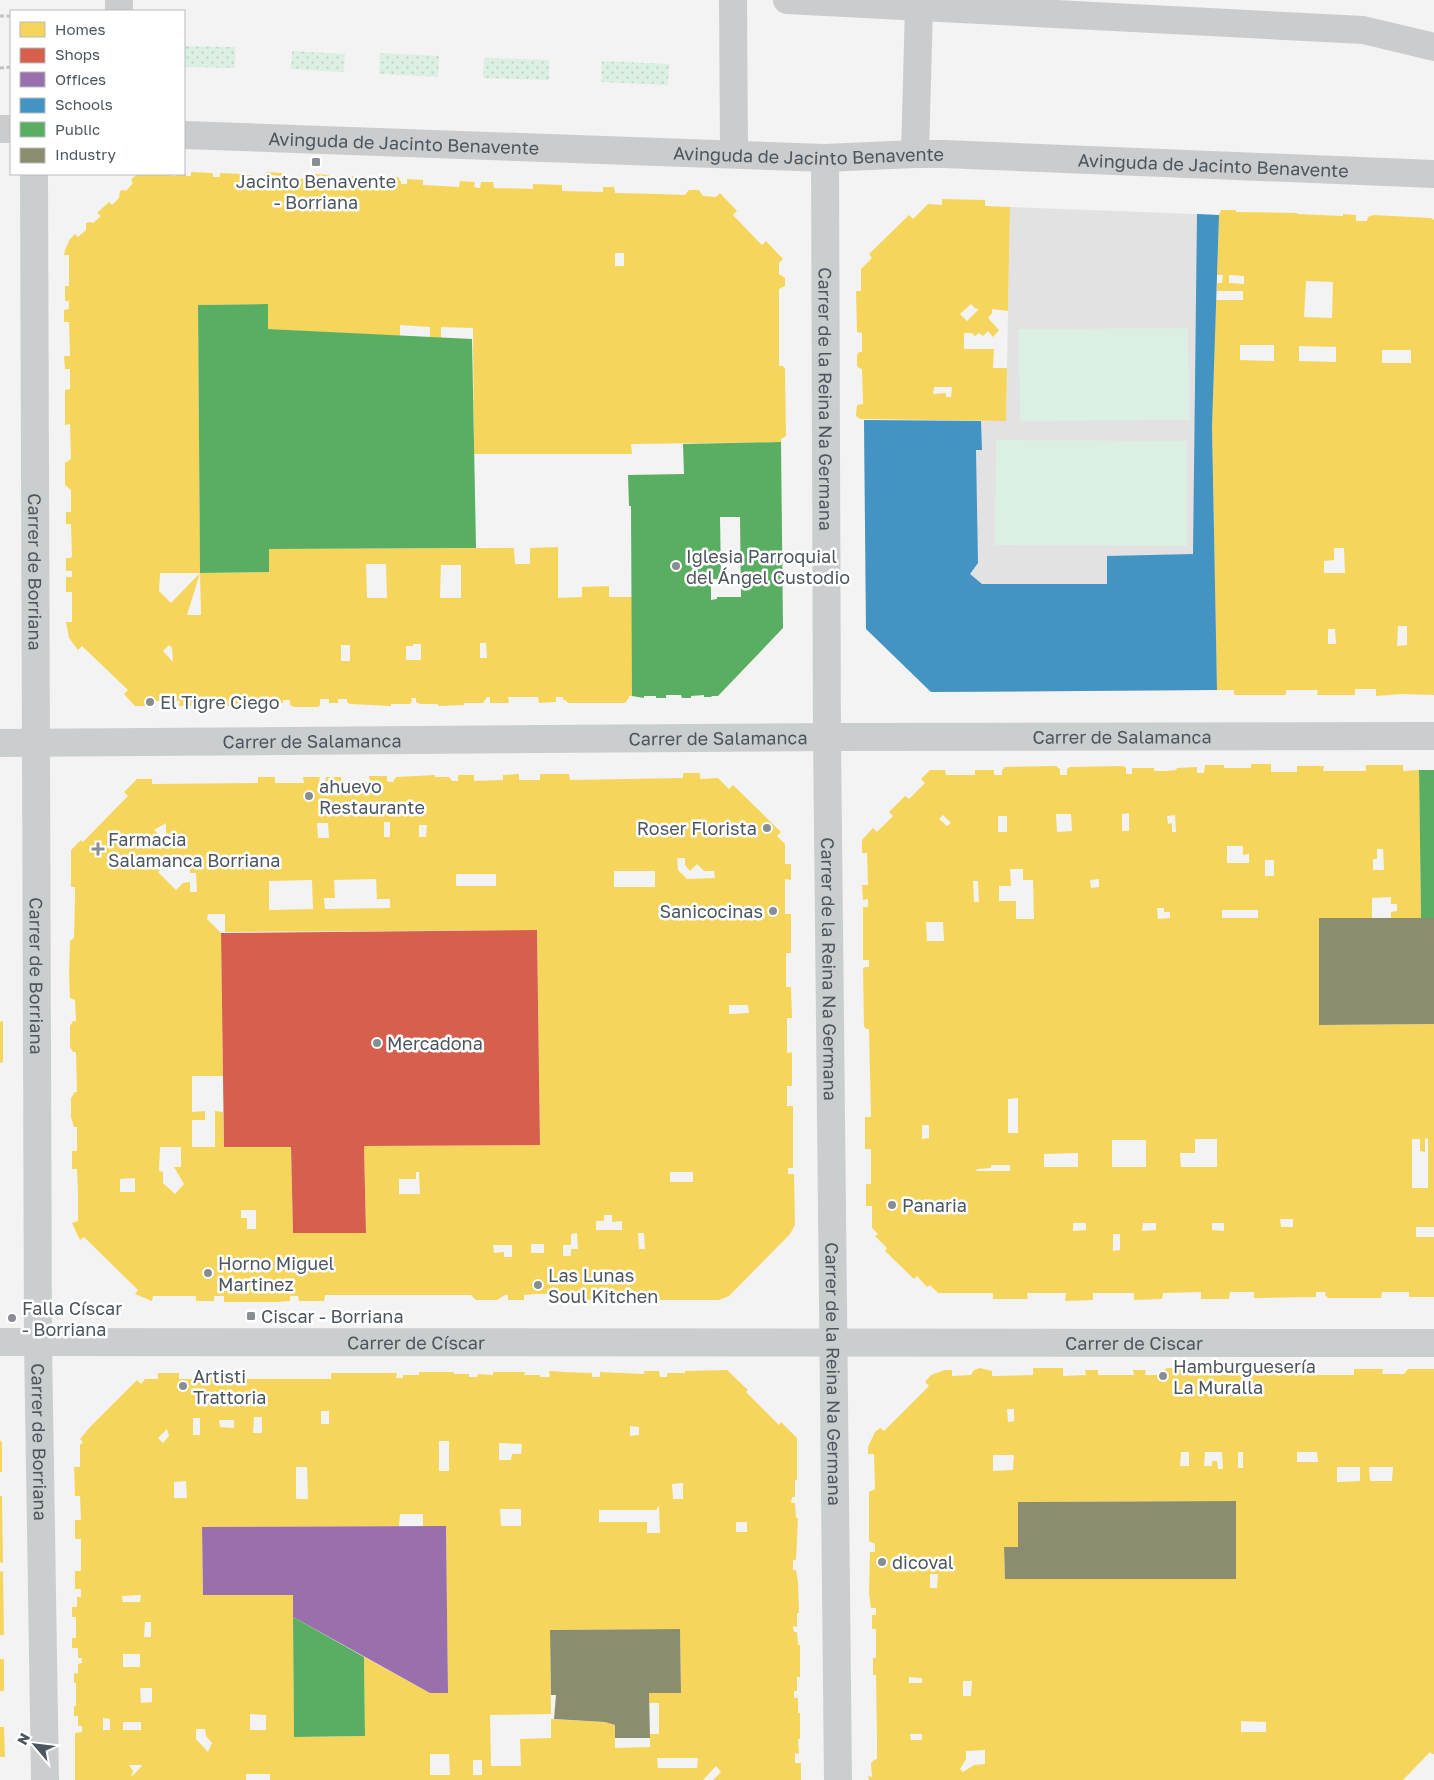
<svg xmlns="http://www.w3.org/2000/svg" width="1434" height="1780" font-family="'Golos Text',sans-serif">
<defs>
<pattern id="park-dots" width="8" height="8" patternUnits="userSpaceOnUse" patternTransform="scale(1.25)"><rect width="8" height="8" fill="#dbefe2"/><path d="M2 2h.1M6 6h.1" fill="none" stroke="#becfc4" stroke-width="1.8" stroke-linecap="round"/></pattern>
</defs>
<rect width="100%" height="100%" fill="#f4f3f3"/>
<!-- education -->
<path fill="#e2e2e3" d="M1010 207 1219 215 1216 300 1217 690 931 692 866 629 864 420 1006 421Z"/>
<!-- grass -->
<path fill="#dbefe2" d="M1188 328 1189 420 1020 421 1019 329Z
M996 440 1187 441V546L995 545Z"/>
<!-- park -->
<path fill="url(#park-dots)" d="M184 46 235 47V68L184 67Z
M292 51 345 54 344 72 291 69Z
M380 53 439 56 438 77 379 74Z
M484 58 549 60V80L483 78Z
M602 61 669 64 668 85 601 82Z"/>
<!-- homes -->
<path fill="#f6d55c" fill-rule="evenodd" d="M191 172 213 173V177H220V173L242 174 241 178 247 179V175L255 176 254 178 262 179H266V172L282 173 281 178 314 179V174L330 175V182H338L337 178 340 176 398 177 401 182V184H407V179L423 180V185L459 187 460 181 475 182 474 187 477 188H480L481 182H493L494 188 533 189V184L562 185V191L603 192V187H614L615 193 658 194 685 195 689 190H699L703 196 716 197 720 193 737 211 733 215 757 240 762 245 766 241 783 259 779 263V274L785 278V286L779 289V366H783L785 369 786 436 781 439V442L631 444 632 454H474L473 328 441 327V338L430 337V327L400 325V336L268 329V304L198 305 200 573H160L159 591 171 603 200 573 187 615H201L200 573 269 572V549L514 548 515 564H530V548L558 547V598L582 597V587L609 586V597H632V696H629V698L625 703H569L563 699V697H556V702L539 703 538 697H508L509 703H490V697H487L483 703H464V705L438 706V704H420L416 702V698H411L412 701 410 704H391V706L350 704 347 702V699H338V703H329V699H320V705L318 707H294L290 705V700H283V703H274V700H267V705L251 706H205L204 700H198V706H179L180 701H152V706H135L124 694 128 690 82 646 78 650 69 638 66 622H72V592H66V577H72V571H66V558H71L72 556 71 526V524H66V512H71V490L65 485V463L71 459 70 424 65 425V390L70 389V369H65L64 356H70L69 322H64V310L69 309V301H65V286H69V255H64L65 250 70 239 75 234 78 237 86 230V223L90 222 93 223 101 216 97 213 109 202 112 205 119 198 120 191 123 190 126 191 133 183 131 180 135 176 139 174 157 175 164 174 175 176 186 173V176H191ZM615 253H624V266H615ZM366 564H386L387 598H367ZM441 565H461V598H440ZM480 643H486L487 658H480ZM413 644H421V660H406V646H413ZM169 645 172 648 173 662 163 651ZM341 645H350V661H341Z
M942 199 985 200V206L1010 207 1008 311 992 309V313L988 318 999 330 993 337 988 331 983 336 979 333 975 336 972 333H964V349H994L993 368H1007L1006 421 860 419 856 416 857 405 863 404 862 369 859 368 857 366V355L859 352H862V333L857 332 856 291H861V269L872 258 869 254 909 215 913 219 928 204 942 205ZM971 304 976 309H979L967 321 960 314ZM934 387H952L951 397H946V393L933 394Z
M1221 210H1236V212L1297 213V214L1343 216V214L1356 215V221H1367L1368 217 1373 215 1431 218 1434 220V695L1402 694 1376 696V689H1355V695H1317L1318 690H1286V695H1234V690H1217L1212 427 1216 300H1243V291H1217V283H1222L1223 275H1217L1219 215ZM1229 275 1244 276V284L1229 283ZM1306 281 1333 282 1332 318 1304 317ZM1240 345H1274V361L1240 360ZM1299 346 1336 347V362L1299 361ZM1382 350H1411V363H1382ZM1334 548H1344L1345 573H1324V561L1334 560ZM1398 626H1407V645L1397 646ZM1328 629H1335L1336 644H1328Z
M1251 764H1271V772H1297V766H1324L1323 771H1366V765H1403V771L1419 770 1421 918H1391V912L1397 911V904H1391V897L1372 898V918H1319V1025L1434 1024V1227H1416V1237H1434V1297H1409V1292H1382L1381 1298H1328L1325 1295 1326 1292H1316V1297L1254 1298V1292H1230L1229 1299H1201V1292L1163 1293 1162 1299 1134 1300V1293H1093V1300L1065 1301 1066 1293H1027L1028 1299H993V1293H938L930 1285 927 1287 917 1276 914 1279 885 1251 887 1248 875 1236 878 1234 872 1228V1206H866V1184H871V1149H865V1117H871L869 1029H866L864 1026 863 969 865 967H869V960H863V907H868V899L863 900 862 885H868L867 853H862V840L873 828 877 832 893 816 889 812 905 796 909 799 925 783 921 779 930 770H945L946 775H975V770H994V775H1002V770L1005 767 1056 766 1060 769V775H1067V769L1070 767 1123 766 1126 768V774H1132V768H1154V771H1165L1176 770 1177 768 1197 767V773H1204L1205 765H1224V768H1251ZM1129 813V831H1122V814ZM1056 814H1071L1072 831 1057 832ZM943 815 951 823 947 826 939 819ZM1175 815 1176 832H1172V823L1168 824 1167 816ZM998 816H1007V832H998ZM1227 846H1243V855L1249 854V863H1227ZM1377 849H1383L1384 870H1373V859H1377ZM1265 860H1274V876H1265ZM1010 869H1023V880H1033L1034 919H1016V901H999V886H1011ZM1099 879V887L1091 888 1090 880ZM973 881H978L979 902H974ZM1157 908H1164V912H1170V918L1158 919ZM1222 910H1258V918H1222ZM926 922H943L944 941H927ZM1018 1098V1133H1008V1099ZM922 1125H929V1138L922 1139ZM1425 1138 1428 1139V1188H1412V1139H1420V1151L1425 1152ZM1195 1139H1217V1167H1181L1180 1153H1195ZM1112 1140H1146V1167H1112ZM1078 1153V1167H1044V1154ZM991 1165H1010V1171H977L976 1169 991 1168ZM1280 1219H1293V1227H1281ZM1073 1223H1086V1230L1073 1231ZM1143 1223H1156V1230L1142 1231ZM1212 1223H1224V1231L1212 1230ZM1113 1234H1120V1250L1113 1251Z
M683 773H700V779L718 778 729 789 733 785 781 832 777 836 785 844V864H791V880L785 879V914H791V953H786V987H791L792 1018H787V1053L792 1052V1086H787V1106H793V1168H788V1174H794L795 1225 790 1234 729 1296 719 1300H650V1294H642V1300H625V1295L594 1294 595 1300H575V1295L568 1294 569 1300H554L553 1294H536L524 1295V1300H508V1295H505L497 1300H476L471 1295H325L324 1301H299L298 1296H290V1301L275 1302H224V1296H214V1301H196V1296H153L152 1301 135 1294 138 1290 84 1237 80 1240 72 1223 78 1221V1193L77 1169H72V1151H77V1127H74L71 1117V1098L75 1092H77L76 1052H73L70 1047V1026L73 1021H76L75 1000 70 998 69 974 70 941 74 938 75 898V887H71V850L81 840 83 842 121 803 128 796 124 792 137 779H152V784L258 783V777H275V783H304L303 777H320L319 782H325L326 777H341L342 782H370L369 776H387V781L390 782H393L396 777 435 775V777H449L452 781H458V775H474V781L503 780V775L519 774V780H540V774H569L570 780 683 778ZM384 822H390V837H384ZM166 823V836L163 838 154 830ZM317 823H328L329 838H318ZM419 825H427L426 837H419ZM173 855 190 856V873H196L197 892H190V882L183 883 176 890 158 872ZM677 858H685V865L690 871 697 864 704 871H714L715 878 687 879 678 870ZM614 871H655V887H614ZM456 874H496V886H456ZM376 879 377 899H390V908L325 909 324 898H335L334 880ZM312 880 313 909 269 910V881ZM208 914H225V932L537 930 540 1145 364 1146 366 1233H293L291 1147H224L223 1112 215 1111V1147H192V1120H205V1111L192 1112V1076H223L221 933 207 919ZM729 1005H748L749 1013 729 1014ZM160 1147H181V1167H174L184 1184 175 1194 163 1183V1172L159 1171ZM416 1172H419L420 1194H399V1179H416ZM670 1172H693V1182H670ZM135 1178V1192H120V1179ZM241 1210H256V1229H247V1218H241ZM604 1215H612V1222L622 1221V1230H596V1221H604ZM577 1233 578 1249H571V1256H563V1245H571V1234ZM638 1233H644L645 1249H639ZM531 1244H544V1253H531ZM493 1245H512V1257H504V1252L494 1253Z
M3 1021V1062L0 1063V1022Z
M980 1368 992 1371V1376H995L1033 1375V1368H1063V1376L1086 1375 1085 1370H1098V1375H1134L1133 1370H1146L1145 1375H1163V1372L1167 1368H1194L1198 1372V1375H1354V1369H1383L1382 1374H1404L1408 1369H1434V1754H1432L1430 1752 1403 1780H869L868 1776 872 1777 871 1763 874 1760 877 1759V1740L876 1675H873V1658H876V1629H872V1615H876V1608H871L869 1593 870 1552H875V1544L869 1541V1492L875 1489 874 1454H868V1447L875 1432 880 1428 884 1431 929 1386 925 1382 931 1375 945 1370H952V1376L971 1375 974 1370ZM1007 1409H1014V1421L1008 1422ZM1181 1452H1189V1466H1180ZM1205 1452H1222L1223 1469H1218L1217 1461H1212V1466H1204ZM1238 1452H1243V1468H1238ZM1297 1452H1317L1318 1462H1297ZM993 1455H1014L1013 1470 993 1471ZM1337 1467H1360V1481L1337 1482ZM1369 1467H1393L1392 1481H1370ZM1236 1501V1579H1005L1004 1547H1018V1502ZM930 1574H938L937 1588H930ZM909 1677 922 1678V1683H909ZM963 1681H972L971 1696H963ZM1241 1721 1266 1722V1732H1241ZM910 1734H922V1740H911ZM985 1750V1764L974 1765 963 1772 960 1769 966 1759V1751Z
M727 1370 748 1390 746 1392 779 1425 781 1422 797 1438V1480H795V1497H792L791 1503H795L796 1518H798L796 1560H793V1570H796L798 1582 799 1613H797V1627L793 1626V1628L794 1632H797L798 1645H800V1677H797V1691H794V1698H798V1713H800V1739H798L799 1754 795 1753V1763H801V1780H713L721 1772 716 1766 703 1780H270V1774H246V1780H75V1733L82 1732V1726H78V1716H74V1706H76V1683H74V1673L78 1674V1664L82 1663V1658H78V1648H72V1638H76V1617H72V1607H77V1597H81V1589H75V1571H81V1539H75V1520H81L80 1496H75L74 1467H80V1445L83 1442 80 1439 90 1427 137 1380 141 1384 145 1379H158V1373H179V1379H206L207 1375 211 1373H242L244 1379H331V1373H397L396 1378H403V1375H419V1372H454V1374H469V1377H477L478 1374 493 1375V1372H525L524 1375H540V1377H550L549 1371 565 1372 592 1373V1377H600V1372L644 1374V1371H659L660 1377H667V1373H685V1371ZM321 1411H329V1424H321ZM254 1417H262V1433H253ZM193 1418H200V1435H193ZM219 1420H234V1428L220 1427ZM630 1426 639 1427V1435L630 1436ZM167 1429 169 1436 163 1443 158 1438ZM439 1441H449V1471H439ZM499 1443 522 1444 521 1454H512L511 1460H499ZM296 1467H307L308 1499H296ZM186 1481 187 1498H174V1482ZM683 1483V1499H673L672 1484ZM659 1506 660 1533H647V1522H599V1510H656ZM500 1509H521V1526H501ZM400 1514H423V1527L446 1526 448 1693H430L364 1657 365 1736 294 1737 293 1595H203L202 1527 399 1526ZM736 1522H747V1532H736ZM141 1595 140 1602H123L122 1596ZM145 1622H151V1637H144ZM680 1629 681 1693H649V1703H659V1734H650V1747L615 1748V1725L605 1722 551 1719V1738L520 1739 521 1766H491L490 1715 551 1714 550 1630ZM123 1654H140V1667H123ZM140 1688H152V1702L141 1703ZM250 1714 266 1715V1730H250ZM103 1718 110 1719V1730H103ZM123 1722H141V1730H123ZM196 1729H205L206 1736 212 1743 208 1752 196 1739ZM430 1754H449L450 1775H430ZM657 1758H698L697 1768H658ZM473 1760H482V1775H473ZM129 1765H141L142 1766 131 1777 133 1771Z
M0 1440 2 1443V1472H0Z
M0 1496H2L3 1563 0 1562Z
M3 1571 4 1635H0V1572Z
M0 1659H4V1691H0Z
M0 1727H4L5 1757H0Z"/>
<!-- shops -->
<path fill="#d6604d" d="M537 930 540 1145 364 1146 366 1233H293L291 1147H224L221 933Z"/>
<!-- offices -->
<path fill="#9970ab" d="M446 1526 448 1693H430L293 1617V1595H203L202 1527Z"/>
<!-- schools -->
<path fill="#4393c3" d="M1197 214 1219 215 1212 427 1217 690 931 692 866 629 864 420 981 421 982 450H976L978 563 970 574 982 584H1107V556L1193 554Z"/>
<!-- public -->
<path fill="#5aae61" fill-rule="evenodd" d="M268 304V329L472 339 476 548 269 549V572L200 573 198 305Z
M781 442 783 628 718 696H711L712 697H704V695L691 696V698H682L681 695H666V698H656V696H644V698L632 696 631 506H629L628 475 684 474 683 444ZM720 517H740L741 597H717V599L711 600V579H721Z
M1419 770H1434V918H1421Z
M293 1617 364 1657 365 1736 294 1737Z"/>
<!-- industry -->
<path fill="#8c8c6e" d="M1319 918H1434V1024L1319 1025Z
M1236 1501V1579H1005L1004 1547H1018V1502Z
M680 1629 681 1693H649L650 1738H615V1725L605 1722 554 1719 556 1695H551L550 1630Z"/>
<g fill="none" stroke-linecap="round" stroke-linejoin="round">
<!-- path -->
<path stroke="#bcc5c2" stroke-width="3" stroke-dasharray="4 2.5" stroke-linecap="butt" d="M0 16H11
M0 68 11 67"/>
<!-- minor -->
<g stroke="#cbcecf" stroke-width="28">
<path id="s1" d="M825 158 827 737 838 1780"/>
<path id="s2" d="M34 174 38 1342 45 1780"/>
<path id="s3" d="M0 743 827 737 1434 736"/>
<path id="s4" d="M0 1342 1434 1343"/>
</g>
<!-- major -->
<g stroke="#caccce" stroke-width="28">
<path d="M733 0 734 153"/>
<path d="M787 0 1363 30 1434 47"/>
<path d="M119 11V0"/>
<path d="M0 129H11"/>
<path id="s5" d="M184 135 825 158 915 154H944L1434 174"/>
<path d="M915 154 919 7"/>
</g>
</g>
<!-- markers -->
<g fill="#878d92" stroke="#fff" stroke-width="2">
<rect x="311" y="157" width="10" height="10" rx="2.5"/>
<circle cx="676" cy="566" r="5"/>
<circle cx="150" cy="702" r="5"/>
<circle cx="309" cy="796" r="5"/>
<circle cx="767" cy="828" r="5"/>
<path d="M95.5 841.5h5v5h5v5h-5v5h-5v-5h-5v-5h5z"/>
<circle cx="773" cy="911" r="5"/>
<circle cx="377" cy="1043" r="5"/>
<circle cx="892" cy="1205" r="5"/>
<circle cx="208" cy="1273" r="5"/>
<circle cx="538" cy="1285" r="5"/>
<rect x="246" y="1311" width="10" height="10" rx="2.5"/>
<circle cx="12" cy="1318" r="5"/>
<circle cx="1163" cy="1376" r="5"/>
<circle cx="183" cy="1386" r="5"/>
<circle cx="882" cy="1562" r="5"/>
</g>
<g text-anchor="middle" dominant-baseline="central" stroke-width="5" stroke-linejoin="round" paint-order="stroke">
<!-- street labels -->
<g font-size="18" fill="#4c565e" stroke="#fff">
<text stroke="none"><textPath href="#s5" startOffset="220">Avinguda de Jacinto Benavente</textPath></text>
<text stroke="none"><textPath href="#s5" startOffset="625">Avinguda de Jacinto Benavente</textPath></text>
<text stroke="none"><textPath href="#s5" startOffset="1030">Avinguda de Jacinto Benavente</textPath></text>
<text stroke="none"><textPath href="#s1" startOffset="241">Carrer de la Reina Na Germana</textPath></text>
<text stroke="none"><textPath href="#s2" startOffset="398">Carrer de Borriana</textPath></text>
<text stroke="none"><textPath href="#s3" startOffset="1122">Carrer de Salamanca</textPath></text>
<text stroke="none"><textPath href="#s3" startOffset="718">Carrer de Salamanca</textPath></text>
<text stroke="none"><textPath href="#s3" startOffset="312">Carrer de Salamanca</textPath></text>
<text stroke="none"><textPath href="#s1" startOffset="811">Carrer de la Reina Na Germana</textPath></text>
<text stroke="none"><textPath href="#s2" startOffset="802">Carrer de Borriana</textPath></text>
<text stroke="none"><textPath href="#s4" startOffset="416">Carrer de Císcar</textPath></text>
<text stroke="none"><textPath href="#s4" startOffset="1134">Carrer de Ciscar</textPath></text>
<text stroke="none"><textPath href="#s1" startOffset="1216">Carrer de la Reina Na Germana</textPath></text>
<text stroke="none"><textPath href="#s2" startOffset="1268">Carrer de Borriana</textPath></text>
</g>
<!-- poi labels -->
<g font-size="18" fill="#4c565e" stroke="#fff" text-anchor="start">
<text x="316" y="181" text-anchor="middle">Jacinto Benavente<tspan x="316" dy="21">- Borriana</tspan></text>
<text x="686" y="556">Iglesia Parroquial<tspan x="686" dy="21">del Ángel Custodio</tspan></text>
<text x="160" y="702">El Tigre Ciego</text>
<text x="319" y="786">ahuevo<tspan x="319" dy="21">Restaurante</tspan></text>
<text x="757" y="828" text-anchor="end">Roser Florista</text>
<text x="108" y="839">Farmacia<tspan x="108" dy="21">Salamanca Borriana</tspan></text>
<text x="763" y="911" text-anchor="end">Sanicocinas</text>
<text x="387" y="1043">Mercadona</text>
<text x="902" y="1205">Panaria</text>
<text x="218" y="1263">Horno Miguel<tspan x="218" dy="21">Martinez</tspan></text>
<text x="548" y="1275">Las Lunas<tspan x="548" dy="21">Soul Kitchen</tspan></text>
<text x="22" y="1308">Falla Císcar<tspan x="22" dy="21">- Borriana</tspan></text>
<text x="261" y="1316">Ciscar - Borriana</text>
<text x="1173" y="1366">Hamburguesería<tspan x="1173" dy="21">La Muralla</tspan></text>
<text x="193" y="1376">Artisti<tspan x="193" dy="21">Trattoria</tspan></text>
<text x="892" y="1562">dicoval</text>
</g>
</g>
<!-- legend -->
<rect x="10" y="10" width="175" height="165" fill="#ffffff" stroke="#b7bbbf"/>
<rect x="20" y="22" width="25" height="15" fill="#f6d55c" stroke="#b7bbbf"/>
<text x="55" y="35" font-size="15" fill="#4c565e">Homes</text>
<rect x="20" y="48" width="25" height="15" fill="#d6604d" stroke="#b7bbbf"/>
<text x="55" y="60" font-size="15" fill="#4c565e">Shops</text>
<rect x="20" y="72" width="25" height="15" fill="#9970ab" stroke="#b7bbbf"/>
<text x="55" y="85" font-size="15" fill="#4c565e">Offices</text>
<rect x="20" y="98" width="25" height="15" fill="#4393c3" stroke="#b7bbbf"/>
<text x="55" y="110" font-size="15" fill="#4c565e">Schools</text>
<rect x="20" y="122" width="25" height="15" fill="#5aae61" stroke="#b7bbbf"/>
<text x="55" y="135" font-size="15" fill="#4c565e">Public</text>
<rect x="20" y="148" width="25" height="15" fill="#8c8c6e" stroke="#b7bbbf"/>
<text x="55" y="160" font-size="15" fill="#4c565e">Industry</text>
<!-- north arrow -->
<g transform="translate(35 1745) rotate(298)" stroke="#ffffff" stroke-width="4" paint-order="stroke">
<path d="M0-4L9 19L0 12L-9 19Z" fill="#4c565e"/>
<text y="-8" font-size="14" font-weight="bold" text-anchor="middle" fill="#4c565e">N</text>
</g>
</svg>
